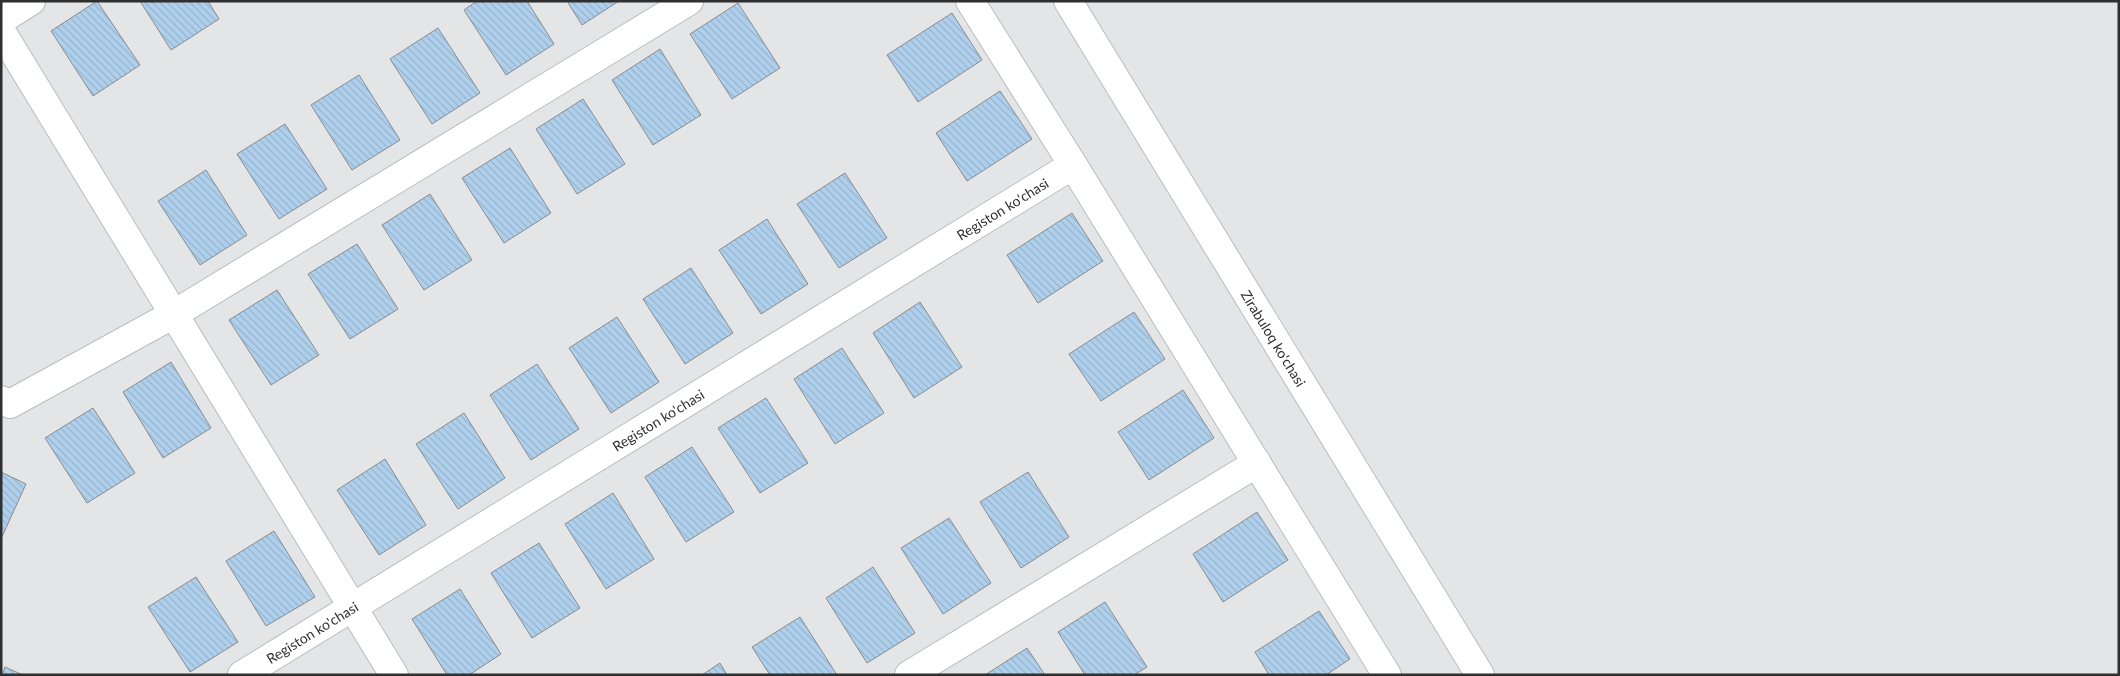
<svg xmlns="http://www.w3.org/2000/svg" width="2120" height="676" font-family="Lato,sans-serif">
<defs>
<pattern id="building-back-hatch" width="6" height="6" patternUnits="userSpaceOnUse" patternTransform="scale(1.25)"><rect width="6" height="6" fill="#afd0ed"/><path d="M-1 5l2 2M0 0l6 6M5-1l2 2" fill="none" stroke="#97b3cc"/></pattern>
</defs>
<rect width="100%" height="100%" fill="#e3e5e7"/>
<!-- building -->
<path fill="url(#building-back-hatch)" stroke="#8a8c8d" d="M97 1 140 65 93 96 51 31Z
M140 1H208L219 19 171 50Z
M477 1H527L554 44 506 75 464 10Z
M567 1H619L582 25Z
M738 3 780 68 732 99 690 34Z
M952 13 982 60 918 102 887 55Z
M438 28 480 93 432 124 390 59Z
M660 49 701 115 653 145 612 80Z
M359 75 400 140 352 170 311 105Z
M1000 91 1032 139 967 181 936 133Z
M583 99 625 164 577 194 536 129Z
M285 124 327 189 279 219 237 154Z
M510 148 551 213 504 243 462 178Z
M206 170 247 235 200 265 158 201Z
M845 173 887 238 839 268 797 204Z
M430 194 472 260 424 290 382 225Z
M1072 213 1103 261 1038 303 1007 255Z
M767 219 808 284 761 314 719 250Z
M357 244 398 309 350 339 308 274Z
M691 268 733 333 685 364 643 299Z
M277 290 319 355 271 385 229 320Z
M920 302 962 367 914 398 873 333Z
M1134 312 1165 359 1101 401 1069 354Z
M617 317 659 382 611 413 569 348Z
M842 348 884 413 835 444 794 379Z
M171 362 211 428 163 458 123 392Z
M537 364 579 429 531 460 490 395Z
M1183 390 1214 438 1149 480 1118 432Z
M766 398 808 463 760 493 718 428Z
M93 408 135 473 87 503 45 438Z
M464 413 505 478 458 509 416 444Z
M692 447 734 512 686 542 645 477Z
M385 459 426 525 379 555 337 490Z
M1 472 26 484 1 539Z
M1028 472 1069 537 1021 568 980 502Z
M613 493 654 559 606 589 565 524Z
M1257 512 1288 560 1223 602 1193 554Z
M949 518 991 583 943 614 901 548Z
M274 531 315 597 266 626 226 561Z
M539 543 580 608 532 638 491 573Z
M873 567 915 633 867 663 826 598Z
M196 577 238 642 190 672 148 607Z
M460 589 501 654 469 675H447L412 619Z
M1105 602 1147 667 1134 675H1085L1058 632Z
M1319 611 1350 659 1326 675H1269L1255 652Z
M800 617 837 675H770L752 647Z
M1027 648 1045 675H985Z
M720 663 727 675H702Z
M5 667 23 675H2Z"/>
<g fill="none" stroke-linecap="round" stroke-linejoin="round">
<defs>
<g id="minor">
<path d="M970 1 1073 165 1387 675"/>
<path d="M1 20 31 1"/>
<path d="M1 31 394 675"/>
<path d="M1 400 10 404 174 314 689 1"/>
<path id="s1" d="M242 675 1073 165"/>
<path d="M909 675 1257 463"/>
</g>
<g id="tertiary">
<path id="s2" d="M1068 1 1480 675"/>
</g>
</defs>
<!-- minor casing -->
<use href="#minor" stroke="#bbbdbe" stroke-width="30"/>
<!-- tertiary casing -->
<use href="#tertiary" stroke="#bbbdbe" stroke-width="30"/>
<!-- minor -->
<use href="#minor" stroke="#fff" stroke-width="28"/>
<!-- tertiary -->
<use href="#tertiary" stroke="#fff" stroke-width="28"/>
</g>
<g text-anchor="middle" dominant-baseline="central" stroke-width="4" stroke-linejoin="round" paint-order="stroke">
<!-- street labels -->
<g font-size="14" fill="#2f2f30" stroke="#e3e5e7">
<text stroke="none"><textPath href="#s1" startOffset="892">Registon ko'chasi</textPath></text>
<text stroke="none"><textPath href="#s2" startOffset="395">Zirabuloq ko'chasi</textPath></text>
<text stroke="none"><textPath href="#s1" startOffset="488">Registon ko'chasi</textPath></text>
<text stroke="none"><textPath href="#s1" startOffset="82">Registon ko'chasi</textPath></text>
</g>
</g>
<!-- border -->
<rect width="2120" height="676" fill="none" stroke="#2f2f30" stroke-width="5"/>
</svg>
